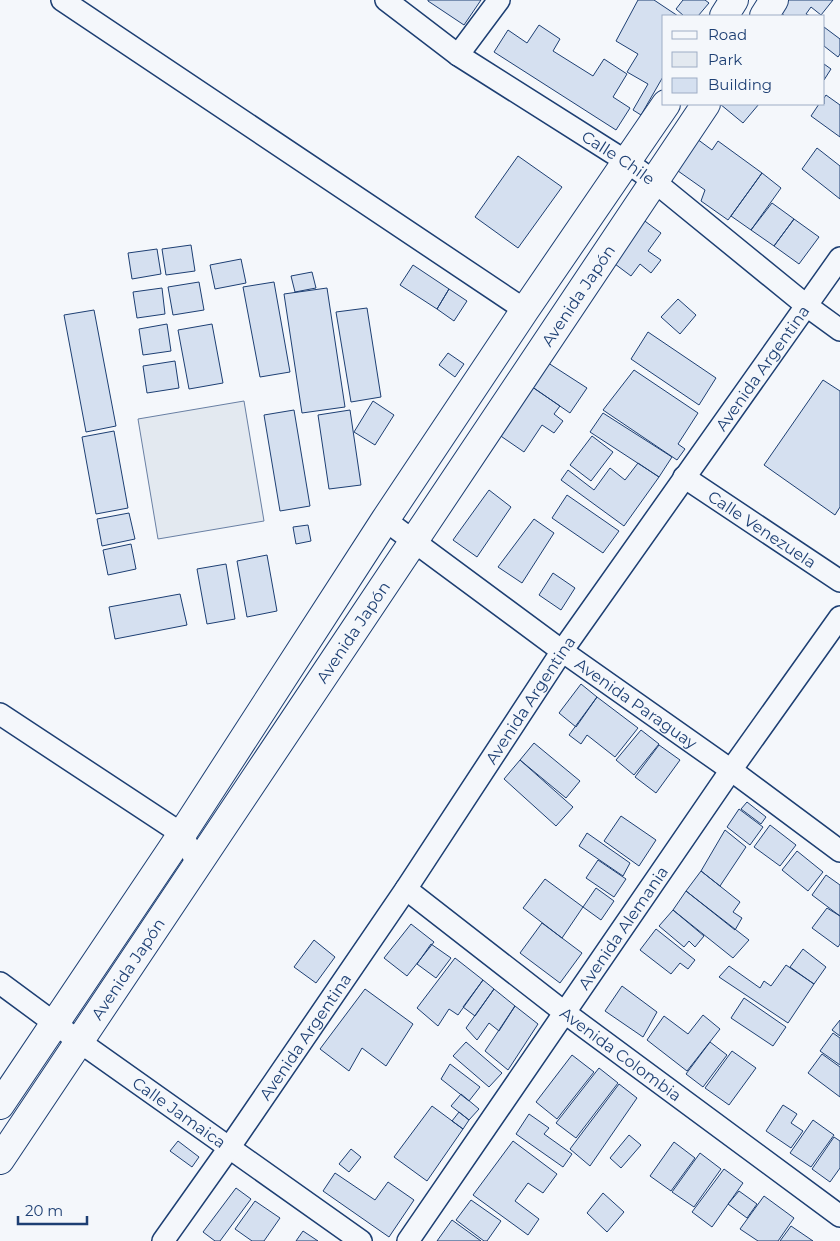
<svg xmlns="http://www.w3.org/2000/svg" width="840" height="1241" font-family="Montserrat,sans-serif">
<rect width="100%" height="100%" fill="#f4f7fb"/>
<!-- green -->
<path fill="#e3e9f0" stroke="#687fa3" d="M244 401 264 521 158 539 138 419Z"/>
<!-- building -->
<path fill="#d5e0f0" stroke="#1d3f73" d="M428 0H481L464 25 428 1Z
M638 0H654L678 16H664V75L641 115 633 110 648 84 627 72 638 54 616 41Z
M683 0H705L709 3 698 16H684L676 9Z
M782 0H833L821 15 811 7 806 14 810 16H785L776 9Z
M539 25 560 39 553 51 593 76 604 59 627 74 613 97 630 108 616 130 494 52 508 30 527 43Z
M824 27 840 39V54L838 57 824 46Z
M824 64 831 69 824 80Z
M826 95 840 105V137L811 116 819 104H824V98Z
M720 104H759L743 123Z
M693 136 712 150 718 141 762 173 728 220 701 201 705 190 671 166Z
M817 148 840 166V199L802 169Z
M518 156 562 187 518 248 475 217Z
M762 173 781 188 751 230 731 216Z
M772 203 794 219 774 246 751 230Z
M638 216 661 233 648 251 661 260 651 273 640 264 631 276 607 258Z
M794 219 819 237 799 264 774 246Z
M191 245 195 271 166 275 162 249Z
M157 249 161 274 132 279 128 253Z
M241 259 246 283 215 289 210 265Z
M413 265 449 289 437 309 400 285Z
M312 272 316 288 295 292 291 276Z
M199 282 204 310 173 315 168 287Z
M274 282 290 372 260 377 243 287Z
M162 288 165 314 137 318 133 292Z
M327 288 345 407 302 413 284 294Z
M449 289 467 301 454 321 437 309Z
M678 299 696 315 680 334 661 317Z
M367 308 381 397 351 402 336 312Z
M94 310 116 426 86 432 64 315Z
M167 324 171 351 143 355 139 329Z
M212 324 223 383 189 389 178 330Z
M648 332 716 378 699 405 631 359Z
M448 353 464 364 455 377 439 365Z
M542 359 587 388 570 413 525 382Z
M175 361 179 388 147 393 143 366Z
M634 370 698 413 678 444 685 449 677 460 603 410Z
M823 380 840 391V507L835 515 764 465Z
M525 382 560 406 554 414 563 421 554 433 542 425 524 452 492 430Z
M373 401 394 415 375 445 354 432Z
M294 410 310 506 280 511 264 415Z
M350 410 361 485 329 489 318 415Z
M603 413 672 457 659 477 590 432Z
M114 431 128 508 96 514 82 437Z
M592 436 613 452 591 481 570 465Z
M638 463 659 477 624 526 561 480 568 470 594 490 610 468 625 480Z
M489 490 511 507 477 557 453 540Z
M567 495 619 531 603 553 552 518Z
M129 513 135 539 102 546 97 519Z
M534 519 554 533 522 583 498 567Z
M308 525 311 541 296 544 293 527Z
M131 544 136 569 108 575 103 550Z
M267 555 277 611 247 617 237 561Z
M226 564 235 619 207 624 197 569Z
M553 573 575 588 561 610 539 595Z
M180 594 187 625 115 639 109 607Z
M581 684 597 697 576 727 559 713Z
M597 697 638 728 615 757 587 735 581 744 569 735Z
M641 730 659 744 634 775 616 760Z
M534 743 580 781 566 798 520 760Z
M659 745 680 760 656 793 635 777Z
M520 760 573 807 556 826 504 779Z
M747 802 766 817 761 824 741 809Z
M739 809 763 827 750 845 727 827Z
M621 816 656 840 639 866 604 841Z
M770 825 796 845 780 866 754 847Z
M725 830 746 847 720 886 701 871Z
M587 833 630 863 623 876 579 846Z
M797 851 823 872 808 891 782 870Z
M598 860 626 879 614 897 586 878Z
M701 871 740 902 733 912 742 918 735 930 686 891Z
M826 875 840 885V916L812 895Z
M545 879 583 907 562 938 523 908Z
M596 888 614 901 601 920 583 907Z
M686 891 749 940 733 958 673 910Z
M827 908 840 916V944L838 947 812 928Z
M673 910 704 936 695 947 689 941 684 947 659 926Z
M542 923 582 953 560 983 520 953Z
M411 924 434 942 407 976 384 958Z
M656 929 695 960 688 969 680 963 671 974 640 950Z
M314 940 335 957 316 983 294 967Z
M431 944 451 958 436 978 417 964Z
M803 949 826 967 814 984 790 967Z
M455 958 483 980 458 1015 449 1009 438 1026 417 1008Z
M786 965 814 984 788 1023 719 977 729 966 760 988 764 981 771 986Z
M483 980 494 989 475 1016 463 1007Z
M622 986 657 1012 643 1037 605 1011Z
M365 989 413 1024 386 1066 362 1048 349 1071 320 1049Z
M494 989 515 1006 499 1031 489 1023 477 1040 466 1028Z
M744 998 786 1027 773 1046 731 1018Z
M515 1006 538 1024 508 1070 485 1051Z
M703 1015 720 1029 687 1071 647 1040 664 1016 688 1034Z
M840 1020V1036L832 1030Z
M833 1033 840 1038V1065L820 1051Z
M466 1042 502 1073 489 1087 453 1056Z
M710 1042 727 1055 703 1087 686 1074Z
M732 1051 756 1068 729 1105 705 1088Z
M822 1054 840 1067V1097L808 1073Z
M572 1055 594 1072 557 1119 536 1102Z
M450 1064 480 1087 469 1101 441 1079Z
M599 1068 618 1083 576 1138 556 1123Z
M619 1084 637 1098 590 1166 570 1149Z
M461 1094 479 1109 469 1120 451 1106Z
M783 1105 797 1114 791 1123 803 1131 791 1148 766 1131Z
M432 1106 463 1129 427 1181 394 1157Z
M459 1112 469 1120 463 1129 452 1121Z
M529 1114 549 1128 544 1134 572 1154 563 1167 516 1134Z
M813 1120 834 1135 811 1167 790 1153Z
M629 1135 641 1145 621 1168 610 1158Z
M834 1137 840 1141V1168L830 1182 812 1169Z
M178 1141 199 1157 192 1167 170 1151Z
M513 1141 557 1174 543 1193 528 1183 515 1201 539 1219 528 1235 473 1195Z
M674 1142 695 1158 671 1191 650 1176Z
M351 1149 361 1157 349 1172 339 1164Z
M700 1153 721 1169 694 1207 672 1192Z
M724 1169 743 1183 712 1227 692 1212Z
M335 1173 375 1200 388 1182 414 1200 389 1237 323 1191Z
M236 1188 251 1199 220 1241H215L203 1232Z
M739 1191 757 1204 747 1218 728 1204Z
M603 1193 624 1212 607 1232 587 1213Z
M764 1196 794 1218 778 1241H758L740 1229Z
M471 1200 501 1221 487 1241H484L456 1220Z
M255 1201 280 1218 264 1241H252L235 1229Z
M452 1220 481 1241H437Z
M791 1226 813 1241H780Z
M303 1231 318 1241H296Z"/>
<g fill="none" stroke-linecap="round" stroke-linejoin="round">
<defs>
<g id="street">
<path d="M62 0 525 310"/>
<path id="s1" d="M386 0 458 55 627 162 655 182 807 306 840 330"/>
<path d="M458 55 499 0"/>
<path id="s2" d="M684 477 840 581"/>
<path id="s3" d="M385 520 562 651 731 770 840 851"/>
<path d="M0 714 182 834 198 865"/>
<path id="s4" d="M406 889 564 1012 840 1216"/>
<path id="s5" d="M0 983 80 1042 361 1241"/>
<path id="s6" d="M163 1241 229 1148 406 889 562 651 840 258"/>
<path id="s7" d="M408 1241 731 770 840 617"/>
</g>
<g id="secondary">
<path d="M724 16 734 0"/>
<path d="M764 16 774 0"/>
<path d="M0 1105 182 834 385 520 525 310 666 104"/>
<path id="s8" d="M0 1160 706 104"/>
</g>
</defs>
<!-- street casing -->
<use href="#street" stroke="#1d3f73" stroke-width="24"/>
<!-- secondary casing -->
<use href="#secondary" stroke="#1d3f73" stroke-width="30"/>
<!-- street -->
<use href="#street" stroke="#f4f7fb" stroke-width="21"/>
<!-- secondary -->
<use href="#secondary" stroke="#f4f7fb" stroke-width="28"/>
</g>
<g text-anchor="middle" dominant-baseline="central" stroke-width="4" stroke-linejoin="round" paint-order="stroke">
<!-- street labels -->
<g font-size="16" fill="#1d3f73" stroke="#f4f7fb">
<text stroke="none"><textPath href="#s1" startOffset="281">Calle Chile</textPath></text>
<text stroke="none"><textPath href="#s8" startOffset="1040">Avenida Japón</textPath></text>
<text stroke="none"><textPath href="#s6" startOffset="1059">Avenida Argentina</textPath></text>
<text stroke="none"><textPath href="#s2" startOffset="94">Calle Venezuela</textPath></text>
<text stroke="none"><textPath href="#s8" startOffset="635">Avenida Japón</textPath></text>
<text stroke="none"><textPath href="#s6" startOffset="654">Avenida Argentina</textPath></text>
<text stroke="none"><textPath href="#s3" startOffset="311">Avenida Paraguay</textPath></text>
<text stroke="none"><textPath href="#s7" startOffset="380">Avenida Alemania</textPath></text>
<text stroke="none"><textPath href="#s8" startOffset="230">Avenida Japón</textPath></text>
<text stroke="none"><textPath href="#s6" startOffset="249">Avenida Argentina</textPath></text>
<text stroke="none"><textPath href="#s4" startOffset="271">Avenida Colombia</textPath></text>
<text stroke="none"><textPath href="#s5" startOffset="221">Calle Jamaica</textPath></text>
</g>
</g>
<!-- legend -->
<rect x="662" y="15" width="162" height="90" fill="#f4f7fb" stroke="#9eadc5"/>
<rect x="672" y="31" width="25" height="8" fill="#f4f7fb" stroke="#9eadc5"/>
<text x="708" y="40" font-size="15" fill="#1d3f73">Road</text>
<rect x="672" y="52" width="25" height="15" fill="#e3e9f0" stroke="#9eadc5"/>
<text x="708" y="65" font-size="15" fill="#1d3f73">Park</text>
<rect x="672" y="78" width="25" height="15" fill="#d5e0f0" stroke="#9eadc5"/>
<text x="708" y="90" font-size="15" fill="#1d3f73">Building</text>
<!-- scale -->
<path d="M18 1216v8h69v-8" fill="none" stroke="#1d3f73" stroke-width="2.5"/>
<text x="25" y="1216" font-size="15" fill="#1d3f73" stroke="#f4f7fb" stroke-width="4" paint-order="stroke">20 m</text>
</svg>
